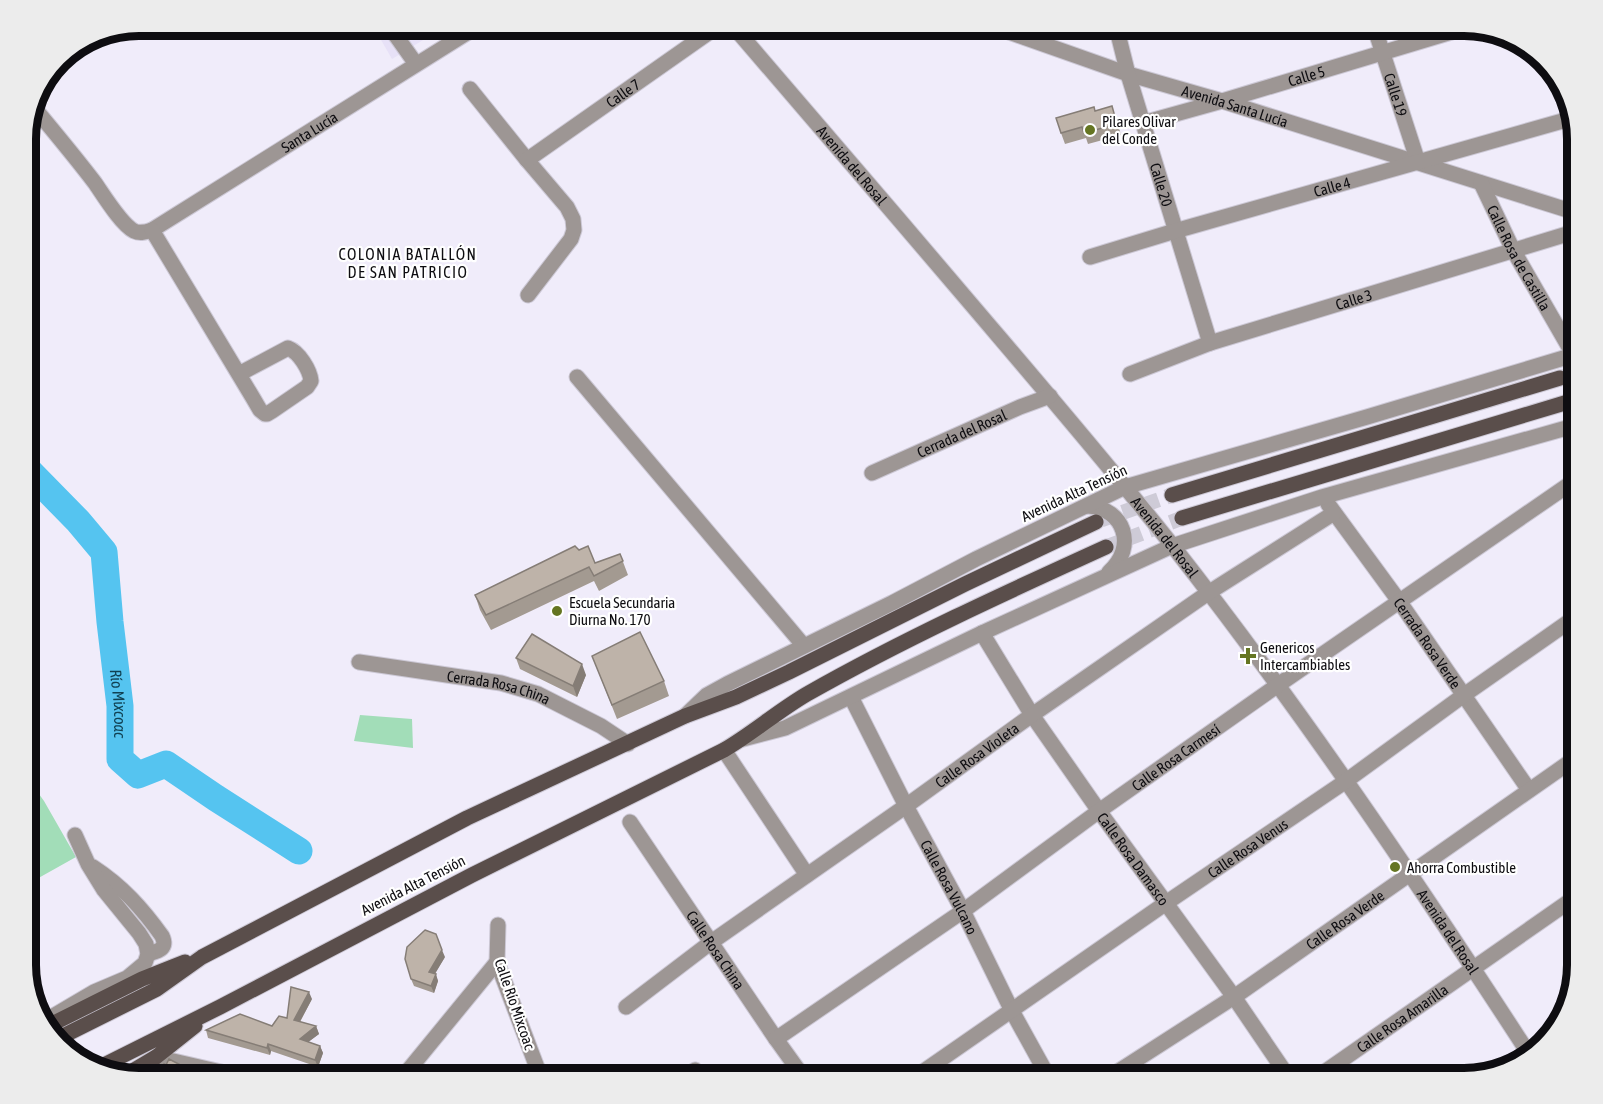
<svg xmlns="http://www.w3.org/2000/svg" width="1603" height="1104" font-family="'Asap Condensed',sans-serif">
<rect width="100%" height="100%" fill="#f0ecfa"/>
<!-- commercial -->
<path fill="#e7e1f7" d="M373 26H446L392 59Z"/>
<!-- park -->
<path fill="#a2ddb8" d="M360 715 412 719 413 748 354 741Z
M26 776 44 801 76 857 26 885Z"/>
<g fill="none" stroke-linecap="round" stroke-linejoin="round">
<!-- river -->
<path stroke="#55c4f0" stroke-width="27" id="s1" d="M26 468 78 521 104 552 110 622 120 706V759L138 775 166 764 216 798 299 851"/>
<!-- major-tunnel -->
<path stroke="#cecbd7" stroke-width="15" stroke-dasharray="15 8" stroke-linecap="butt" d="M1560 378 1577 373
M1101 520 1172 495
M1106 547 1182 518"/>
<defs>
<g id="minor">
<path d="M389 26 416 64"/>
<path id="s2" d="M733 26C812 118 892 211 971 304 1039 384 1107 463 1172 545 1300 708 1416 880 1529 1054"/>
<path id="s3" d="M992 26 1128 74 1222 101 1577 213"/>
<path id="s4" d="M1116 26 1128 74 1210 343"/>
<path id="s5" d="M1374 26 1418 162"/>
<path d="M1025 37 1060 26"/>
<path d="M470 89 527 160 567 207 573 219 574 230 571 239 528 295"/>
<path id="s6" d="M36 110C56 134 76 158 95 183 104 196 121 224 134 231 140 234 146 232 152 230L478 26"/>
<path id="s7" d="M1143 123 1222 101 1468 27"/>
<path id="s8" d="M527 160 718 26"/>
<path id="s9" d="M1481 183 1513 250 1577 361"/>
<path d="M152 230 253 398 260 410 265 414H267L272 411 307 387 311 381C310 370 299 352 288 348L239 374"/>
<path id="s10" d="M1090 257 1175 231 1573 118"/>
<path id="s11" d="M1130 374 1210 343 1577 231"/>
<path d="M577 377 804 646"/>
<path id="s12" d="M872 473 1020 407 1050 396"/>
<path id="s13" d="M1328 504 1399 601 1529 790"/>
<path d="M1087 506C1125 508 1137 547 1109 572"/>
<path id="s14" d="M982 633 1032 715 1099 811 1234 997 1289 1078"/>
<path id="s15" d="M359 662 501 683 538 694 601 726 628 744"/>
<path id="s16" d="M851 697 906 806 963 911 1012 1011 1049 1078"/>
<path d="M685 716 707 695 727 684 892 603 976 559 1125 487 1367 417 1577 354"/>
<path d="M743 739 785 728 982 633 1172 546 1322 497 1577 425"/>
<path d="M724 750 807 875"/>
<path id="s17" d="M630 822 776 1039 804 1078"/>
<path d="M93 867C122 886 142 908 162 936 168 949 158 951 148 954"/>
<path d="M498 925 497 962 538 1070 547 1078"/>
<path id="s18" d="M626 1007 710 943 906 806 1032 715 1208 593 1334 513"/>
<path d="M54 1018 55 1015 94 992 127 978 145 963 148 954 146 944 139 933 104 890 88 864 75 835"/>
<path id="s19" d="M776 1039 963 911 1099 811 1278 685 1577 479"/>
<path d="M156 1057 247 1078"/>
<path d="M695 1070 701 1078"/>
<path d="M402 1078 497 962"/>
<path id="s20" d="M914 1078 1166 903 1346 781 1464 695 1577 616"/>
<path id="s21" d="M1108 1078 1234 997 1577 757"/>
<path id="s22" d="M1316 1078 1577 896"/>
</g>
<path id="major" d="M1172 495 1560 378
M1182 518 1568 402
M46 1027 142 979 185 962
M57 1039 157 989 202 957 467 818 685 716 736 697 789 672 965 584 1096 522
M100 1067 220 1007 472 875 724 750C753 733 778 711 807 694 904 639 1005 593 1106 547
M126 1075 156 1057 195 1026"/>
</defs>
<!-- minor casing -->
<use href="#minor" stroke="#ccc8d5" stroke-width="17"/>
<!-- major casing -->
<use href="#major" stroke="#ccc8d5" stroke-width="17"/>
<!-- minor -->
<use href="#minor" stroke="#9d9694" stroke-width="15"/>
<!-- major -->
<use href="#major" stroke="#5a4e4b" stroke-width="15"/>
</g>
<!-- wall -->
<path fill="#a39a91" d="M1096 111 1116 117 1121 135 1088 144 1086 138 1065 144 1061 133Z
M579 550 595 563 620 554 628 575 599 591 594 581 491 630 480 610 475 595Z
M592 656 664 681 669 696 617 719Z
M516 658 586 675 577 697 520 669Z
M445 957 435 973 438 981 434 993 414 986 411 979Z
M312 999 300 1022 316 1026 319 1034 308 1042 320 1046 323 1053 318 1067 271 1051 270 1055 208 1038 206 1030 272 1026 287 1018Z"/>
<!-- shaded-wall -->
<path fill="#857d76" d="M582 664 586 675 577 697 573 686Z
M442 950 445 957 432 979 429 972Z
M436 974 438 981 434 993 431 986Z
M309 992 312 999 297 1027 294 1020Z
M316 1026 319 1034 303 1046 300 1039Z
M268 1044 271 1051 270 1055 267 1048Z
M320 1046 323 1053 318 1067 315 1060Z
M196 1073 198 1078H193Z"/>
<!-- building -->
<path fill="#beb3a9" stroke="#857d76" stroke-width="1.5" d="M1112 106 1117 124 1084 133 1082 127 1061 133 1056 118 1094 107 1095 111Z
M575 546 579 550 588 546 595 563 620 554 623 561 594 576 589 567 486 615 475 595Z
M640 632 664 681 612 705 592 656Z
M532 634 582 664 573 686 516 658Z
M425 930 436 934 442 950 429 972 436 974 431 986 411 979 405 959 407 947Z
M291 987 309 992 294 1020 316 1026 300 1039 320 1046 315 1060 268 1044 267 1048 206 1030 240 1014 272 1026 279 1016 287 1018Z
M169 1059 196 1073 193 1078H156L164 1064 166 1065Z"/>
<!-- markers -->
<g fill="#657522" stroke="#fff" stroke-width="2">
<circle cx="1090" cy="130" r="6"/>
<circle cx="557" cy="611" r="6"/>
<path d="M1245 647h6v6h6v6h-6v6h-6v-6h-6v-6h6z"/>
<circle cx="1395" cy="867" r="6"/>
</g>
<g text-anchor="middle" dominant-baseline="central" stroke-width="4.5" stroke-linejoin="round" paint-order="stroke">
<!-- street labels -->
<g font-size="15" fill="#0e0d11" stroke="#fff">
<text stroke="none"><textPath href="#s7" startOffset="170">Calle 5</textPath></text>
<text stroke="none"><textPath href="#s8" startOffset="117">Calle 7</textPath></text>
<text stroke="none"><textPath href="#s5" startOffset="72">Calle 19</textPath></text>
<text stroke="none"><textPath href="#s3" startOffset="256">Avenida Santa Lucía</textPath></text>
<text stroke="none"><textPath href="#s6" startOffset="360">Santa Lucía</textPath></text>
<text stroke="none"><textPath href="#s2" startOffset="183">Avenida del Rosal</textPath></text>
<text stroke="none"><textPath href="#s4" startOffset="165">Calle 20</textPath></text>
<text stroke="none"><textPath href="#s10" startOffset="252">Calle 4</textPath></text>
<text stroke="none"><textPath href="#s9" startOffset="84">Calle Rosa de Castilla</textPath></text>
<text stroke="none"><textPath href="#s11" startOffset="236">Calle 3</textPath></text>
<text stroke="none"><textPath href="#s12" startOffset="98">Cerrada del Rosal</textPath></text>
<text transform="translate(1074 493) rotate(-25)">Avenida Alta Tensión</text>
<text stroke="none"><textPath href="#s2" startOffset="669">Avenida del Rosal</textPath></text>
<text stroke="none"><textPath href="#s13" startOffset="171">Cerrada Rosa Verde</textPath></text>
<text stroke="none"><textPath href="#s15" startOffset="142">Cerrada Rosa China</textPath></text>
<text stroke="none"><textPath href="#s18" startOffset="432">Calle Rosa Violeta</textPath></text>
<text stroke="none"><textPath href="#s19" startOffset="489">Calle Rosa Carmesí</textPath></text>
<text stroke="none"><textPath href="#s20" startOffset="405">Calle Rosa Venus</textPath></text>
<text stroke="none"><textPath href="#s14" startOffset="272">Calle Rosa Damasco</textPath></text>
<text transform="translate(413 885) rotate(-27)">Avenida Alta Tensión</text>
<text stroke="none"><textPath href="#s16" startOffset="214">Calle Rosa Vulcano</textPath></text>
<text stroke="none"><textPath href="#s21" startOffset="285">Calle Rosa Verde</textPath></text>
<text stroke="none"><textPath href="#s2" startOffset="1155">Avenida del Rosal</textPath></text>
<text stroke="none"><textPath href="#s17" startOffset="154">Calle Rosa China</textPath></text>
<text transform="translate(515 1004) rotate(71)">Calle Río Mixcoac</text>
<text stroke="none"><textPath href="#s22" startOffset="105">Calle Rosa Amarilla</textPath></text>
</g>
<!-- poi labels -->
<g font-size="15" fill="#0e0d11" stroke="#fff" text-anchor="start">
<text x="1102" y="121">Pilares Olivar<tspan x="1102" dy="17">del Conde</tspan></text>
<text x="569" y="602">Escuela Secundaria<tspan x="569" dy="17">Diurna No. 170</tspan></text>
<text x="1260" y="647">Genericos<tspan x="1260" dy="17">Intercambiables</tspan></text>
<text x="1407" y="867">Ahorra Combustible</text>
</g>
<!-- neighbourhood labels -->
<g font-size="16" letter-spacing="1.5" fill="#0e0d11" stroke="#fff">
<text x="408" y="254">COLONIA BATALLÓN<tspan x="408" dy="18">DE SAN PATRICIO</tspan></text>
</g>
<!-- water labels -->
<g font-size="16" font-style="italic" fill="#114254" stroke="#fff">
<text stroke="none"><textPath href="#s1" startOffset="267">Río Mixcoac</textPath></text>
</g>
</g>
<!-- crop -->
<path d="M0 0H1603V1104H0ZM139 36H1464A103 103 0 0 1 1567 139V965A103 103 0 0 1 1464 1068H139A103 103 0 0 1 36 965V139A103 103 0 0 1 139 36Z" fill="#ececec" fill-rule="evenodd"/>
<path fill="none" stroke="#0e0d11" stroke-width="8" d="M139 36H1464A103 103 0 0 1 1567 139V965A103 103 0 0 1 1464 1068H139A103 103 0 0 1 36 965V139A103 103 0 0 1 139 36Z"/>
</svg>
